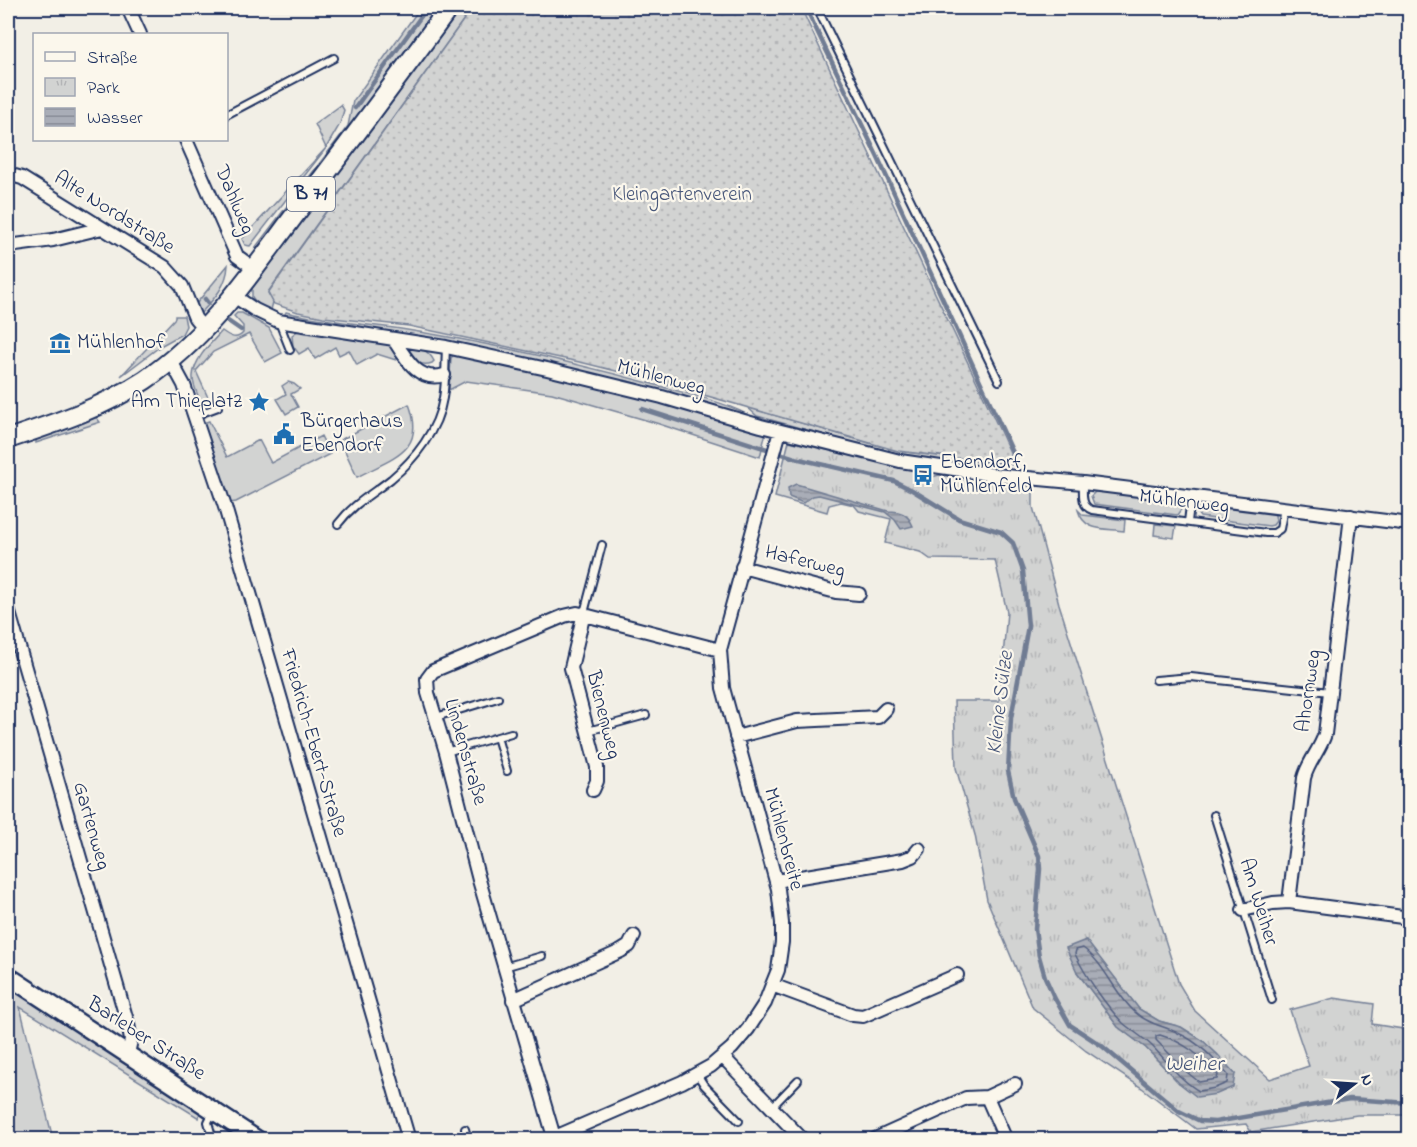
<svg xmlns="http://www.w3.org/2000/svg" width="1417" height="1147" font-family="'Indie Flower',sans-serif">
<defs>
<pattern id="park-tufts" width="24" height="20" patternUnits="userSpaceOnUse" patternTransform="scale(1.5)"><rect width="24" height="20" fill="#d2d3d2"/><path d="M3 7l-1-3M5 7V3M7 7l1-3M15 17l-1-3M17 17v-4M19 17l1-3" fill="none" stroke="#b4b5b7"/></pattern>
<pattern id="garden-dots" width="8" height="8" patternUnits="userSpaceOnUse" patternTransform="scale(1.5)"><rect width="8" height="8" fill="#d2d3d2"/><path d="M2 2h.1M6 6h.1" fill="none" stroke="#b4b5b7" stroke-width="1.8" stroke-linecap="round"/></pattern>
<pattern id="water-rules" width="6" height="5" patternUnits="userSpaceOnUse" patternTransform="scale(1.5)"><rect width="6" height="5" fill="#a9adb7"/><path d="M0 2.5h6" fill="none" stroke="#898d98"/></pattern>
</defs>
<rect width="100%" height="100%" fill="#f2efe6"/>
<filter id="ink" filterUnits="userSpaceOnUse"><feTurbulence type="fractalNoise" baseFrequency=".0167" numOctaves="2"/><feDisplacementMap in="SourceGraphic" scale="12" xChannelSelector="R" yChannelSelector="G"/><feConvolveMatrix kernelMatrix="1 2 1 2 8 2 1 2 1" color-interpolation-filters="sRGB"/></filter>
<g filter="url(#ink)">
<!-- grass -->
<path fill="#d2d3d2" stroke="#768198" stroke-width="1.5" d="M420 8H441L263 242 257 248H255L348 126 353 101Z
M458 8H472L268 292 273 302 271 310 258 305 252 297V284Z
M341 105 344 110 340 124 326 148 250 246 245 245 242 239 326 148 315 124Z
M228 265C227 286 214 299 200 314L196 304Z
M286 312C326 322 367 324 407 330 491 343 575 363 656 385 686 394 729 402 755 419L625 380 613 381 284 316Z
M237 313H242L269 328 282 353 265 362 249 334 213 352 196 371 210 402 201 404C199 396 192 385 193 376 194 359 211 343 222 331 229 336 236 341 243 333V326L234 316Z
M175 316H184L186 326 182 334 162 345 121 376 175 318Z
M299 330 375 340 391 345 397 351 396 360 377 354 357 365 349 350 339 355 335 347 315 359 309 348 299 354 293 346 292 335Z
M410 346C420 347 429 351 434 361L432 363C419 368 413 358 406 348Z
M454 354 592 383 766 432 760 457 656 423 552 393 466 381 449 390 451 358Z
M288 382 294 384 300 389 291 394 298 407 286 414 277 399 286 394 282 386Z
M409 404C427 452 392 458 357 477L340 440Z
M747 407 883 447V449L879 450 757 416Z
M96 417 100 422 36 443V439Z
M209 421 227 457 259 440 271 463 321 436 330 454 236 502 230 503 203 423Z
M888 448 898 451 1002 464 1001 467 984 468 891 454Z
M1101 491 1177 500 1182 508 1177 515 1094 504 1091 496 1095 492Z
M1202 504 1272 513 1275 515 1276 521 1273 525 1269 526 1200 517 1195 510Z
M1078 510 1083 515 1125 520 1124 531C1104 528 1084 532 1078 510Z
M1155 524 1176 526 1174 538 1154 535Z
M8 985 200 1109 199 1118 20 1007 53 1139H8V1004L11 1003 8 992Z"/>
<!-- park -->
<path fill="url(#park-tufts)" stroke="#768198" stroke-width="1.5" fill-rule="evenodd" d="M789 441 916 471 919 477 928 478 939 475 1033 486V507L1059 604 1179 984 1195 1011 1270 1079 1309 1066 1290 1010 1334 998 1374 1004 1372 1024 1409 1030V1115H1357L1251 1132 1246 1124 1196 1129 1142 1088 1086 1051 1033 1008 987 900 975 835 956 768 954 701H999L1007 612 995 560 930 559 920 552 885 543 891 519 859 511 854 505 841 502 829 505 827 512 775 497ZM1085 940 1139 1009 1159 1021 1181 1027 1202 1040 1217 1054 1235 1074 1179 1083 1146 1048 1118 1027 1077 972Z"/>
<!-- garden -->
<path fill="url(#garden-dots)" stroke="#768198" stroke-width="1.5" d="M472 8H801L1016 465 898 451 652 380 584 363 409 326 323 317 298 312 274 304 268 293Z"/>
<!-- water -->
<path fill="url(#water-rules)" stroke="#707b93" stroke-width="1.5" d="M796 484 888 511C901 511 908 514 913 526L901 529 895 520 885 512 819 495 813 496 803 503 789 497 788 488Z
M1086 940 1139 1009 1159 1021 1181 1027 1202 1040 1217 1054 1235 1074 1233 1087 1217 1094 1197 1097 1179 1083 1146 1048 1118 1027 1077 972 1066 948Z"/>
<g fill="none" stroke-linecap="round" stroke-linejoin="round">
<!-- shore -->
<path stroke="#546182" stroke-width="1.5" d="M1083 948C1105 964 1115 995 1136 1013 1148 1024 1164 1026 1178 1033 1199 1042 1214 1059 1228 1075L1227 1083 1215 1088 1199 1091C1180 1080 1167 1061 1152 1046 1143 1037 1132 1031 1123 1023 1106 1006 1085 975 1075 954L1076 950Z
M1160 1035C1184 1042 1201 1056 1218 1075L1217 1079 1199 1082 1188 1073 1156 1040V1036Z"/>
<!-- stream -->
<path stroke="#707b93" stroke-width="4.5" d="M806 8 879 160 1014 455
M355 108 427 8
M205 299 208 303
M228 321 241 330
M642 409 795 458 894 481 912 490 959 519 1001 532 1013 543 1023 571 1028 626 1011 718 1008 771 1014 798 1039 856 1040 869 1035 929 1039 956 1045 977 1054 997 1070 1025 1102 1046 1179 1111 1200 1121 1215 1122 1350 1099 1410 1103"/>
<defs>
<path id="lane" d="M817 8 999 381
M226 115 334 58
M279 322 290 350
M194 416 218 407
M1083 484C1083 494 1081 506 1092 510L1266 533H1274L1280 529 1284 508
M1188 522 1191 497
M338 524C353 504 372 494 391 479 415 459 438 430 443 398 446 382 445 364 446 347
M584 613 602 545
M1156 680 1191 677 1330 692
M436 717 498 698
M588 731 646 715
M497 737 507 771
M446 752 511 733
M1214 815 1272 1000
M504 967 542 956
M697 1074 704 1085 739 1121
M772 1107 798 1080
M465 1129 468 1140
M213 1140 208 1122 213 1112"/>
<path id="street" d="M128 8 140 34
M186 140 237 256 255 269
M8 174 22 178 165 267 182 286 195 318 205 330
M8 246 53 240 102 228
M234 296 255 310 278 321 446 347 547 369 662 397 761 426 900 461 995 475 1083 483 1410 524
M394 340C406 359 419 383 444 375
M171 361 184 385 225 507 409 1140
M1351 516 1325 734C1320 750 1308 762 1304 778L1289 902 1410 918
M742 567 836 592 859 594
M8 609 128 1024 131 1040 128 1054
M584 613 571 668 597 767V781L593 790
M736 737 797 721 878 717 886 709
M776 881 903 860 913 856 919 849
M1243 910 1273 903 1289 902
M772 985 853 1015 863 1016 957 975
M513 1000 621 951 629 946 634 936
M723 1057 803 1140
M987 1097 1006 1140
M554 1137 479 880 446 752 428 693 427 679 433 671 564 616 577 613 720 650
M548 1140 682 1082 711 1066 732 1048 748 1029 765 1003 772 985 778 970 782 942V923L778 889 723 688 720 650 780 431
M873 1140 966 1098 987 1097 1015 1084"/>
<path id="secondary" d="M8 976 258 1140"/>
<path id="primary" d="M8 439C56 423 102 408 145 380 210 336 253 270 300 208 350 142 400 75 449 8"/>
</defs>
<!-- lane casing -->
<use href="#lane" stroke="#1b2f5e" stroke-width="10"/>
<!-- street casing -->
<use href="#street" stroke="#1b2f5e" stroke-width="16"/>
<!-- secondary casing -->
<use href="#secondary" stroke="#1b2f5e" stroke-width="21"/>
<!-- primary casing -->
<use href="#primary" stroke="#1b2f5e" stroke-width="22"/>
<!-- lane -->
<use href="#lane" stroke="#fbf7ec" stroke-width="6"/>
<!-- street -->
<use href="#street" stroke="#fbf7ec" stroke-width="12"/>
<!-- secondary -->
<use href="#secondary" stroke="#fbf7ec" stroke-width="16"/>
<!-- primary -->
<use href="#primary" stroke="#fbf7ec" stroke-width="18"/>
</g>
</g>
<!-- icons -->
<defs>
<symbol id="museum-bare" viewBox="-9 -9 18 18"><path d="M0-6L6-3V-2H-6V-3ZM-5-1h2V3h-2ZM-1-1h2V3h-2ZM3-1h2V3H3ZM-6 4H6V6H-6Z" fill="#1f6fb2" stroke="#fbf7ec" stroke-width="2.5" paint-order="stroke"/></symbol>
<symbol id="sight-bare" viewBox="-9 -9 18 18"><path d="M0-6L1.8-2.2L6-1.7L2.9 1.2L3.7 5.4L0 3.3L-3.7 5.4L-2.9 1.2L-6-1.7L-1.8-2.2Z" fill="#1f6fb2" stroke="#fbf7ec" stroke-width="2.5" paint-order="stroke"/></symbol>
<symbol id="civic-bare" viewBox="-9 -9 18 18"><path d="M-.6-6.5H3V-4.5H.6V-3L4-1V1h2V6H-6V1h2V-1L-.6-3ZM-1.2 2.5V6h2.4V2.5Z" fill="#1f6fb2" stroke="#fbf7ec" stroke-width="2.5" paint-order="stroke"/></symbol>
<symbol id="bus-bare" viewBox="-9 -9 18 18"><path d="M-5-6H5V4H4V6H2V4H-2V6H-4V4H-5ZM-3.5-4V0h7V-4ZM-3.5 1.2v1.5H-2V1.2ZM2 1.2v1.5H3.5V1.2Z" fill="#1f6fb2" stroke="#fbf7ec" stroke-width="2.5" paint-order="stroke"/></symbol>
</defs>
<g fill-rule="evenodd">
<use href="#museum-bare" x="45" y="328" width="30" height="30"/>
<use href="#sight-bare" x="244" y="387" width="30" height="30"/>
<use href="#civic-bare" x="269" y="419" width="30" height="30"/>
<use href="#bus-bare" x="908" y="460" width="30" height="30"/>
</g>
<g text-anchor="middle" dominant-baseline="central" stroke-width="4.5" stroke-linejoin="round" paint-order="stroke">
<!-- shield labels -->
<rect fill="#fbf7ec" stroke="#5e6b89" stroke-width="1.5" x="287" y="177" width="48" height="34" rx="4.5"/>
<g font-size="20" font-weight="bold" fill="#1b2f5e">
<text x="311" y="194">B 71</text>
</g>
<!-- park labels -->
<g font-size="21" fill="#49587b" stroke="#fbf7ec">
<text x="682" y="195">Kleingartenverein</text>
</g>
<!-- street labels -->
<g font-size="21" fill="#1b2f5e" stroke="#fbf7ec">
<text transform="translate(234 200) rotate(67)">Dahlweg</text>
<text transform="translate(114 213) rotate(32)">Alte Nordstraße</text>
<text transform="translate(661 378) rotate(15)">Mühlenweg</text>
<text transform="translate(1184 502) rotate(7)">Mühlenweg</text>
<text transform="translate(805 562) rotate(14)">Haferweg</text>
<text transform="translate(1309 691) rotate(-82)">Ahornweg</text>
<text transform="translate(603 715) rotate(76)">Bienenweg</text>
<text transform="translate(313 743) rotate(74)">Friedrich-Ebert-Straße</text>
<text transform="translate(465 752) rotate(74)">Lindenstraße</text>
<text transform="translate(91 826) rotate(74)">Gartenweg</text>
<text transform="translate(783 839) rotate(75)">Mühlenbreite</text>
<text transform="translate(1258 902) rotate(73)">Am Weiher</text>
<text transform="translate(146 1039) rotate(33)">Barleber Straße</text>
</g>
<!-- poi labels -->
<g font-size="21" fill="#1b2f5e" stroke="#fbf7ec" text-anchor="start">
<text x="77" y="343">Mühlenhof</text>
<text x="242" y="402" text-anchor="end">Am Thieplatz</text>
<text x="301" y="422">Bürgerhaus<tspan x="301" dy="24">Ebendorf</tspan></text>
<text x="940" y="463">Ebendorf,<tspan x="940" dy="24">Mühlenfeld</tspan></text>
</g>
<!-- water labels -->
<g font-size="22" font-style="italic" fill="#465579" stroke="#fbf7ec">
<text transform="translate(1001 703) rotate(-83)">Kleine Sülze</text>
<text x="1194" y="1065">Weiher</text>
</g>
</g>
<!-- margin -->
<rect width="1417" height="1147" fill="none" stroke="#fbf7ec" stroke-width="30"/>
<rect x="15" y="15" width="1387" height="1117" fill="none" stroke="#1b2f5e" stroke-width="2" filter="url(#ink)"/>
<!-- legend -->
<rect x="33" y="33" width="195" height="108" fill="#fbf7ec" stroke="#a1a7b3" stroke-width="1.5"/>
<rect x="45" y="52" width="30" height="9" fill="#fbf7ec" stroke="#a1a7b3" stroke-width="1.5"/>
<text x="87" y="63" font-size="18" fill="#1b2f5e">Straße</text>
<rect x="45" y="78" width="30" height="18" fill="url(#park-tufts)" stroke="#a1a7b3" stroke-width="1.5"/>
<text x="87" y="93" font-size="18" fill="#1b2f5e">Park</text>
<rect x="45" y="108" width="30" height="18" fill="url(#water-rules)" stroke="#a1a7b3" stroke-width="1.5"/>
<text x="87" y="123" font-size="18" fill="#1b2f5e">Wasser</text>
<!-- north arrow -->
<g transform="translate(1354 1084) rotate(73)" stroke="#fbf7ec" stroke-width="4.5" paint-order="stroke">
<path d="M0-4.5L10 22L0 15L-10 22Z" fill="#1b2f5e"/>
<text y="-9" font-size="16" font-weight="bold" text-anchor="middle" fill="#1b2f5e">N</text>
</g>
</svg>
